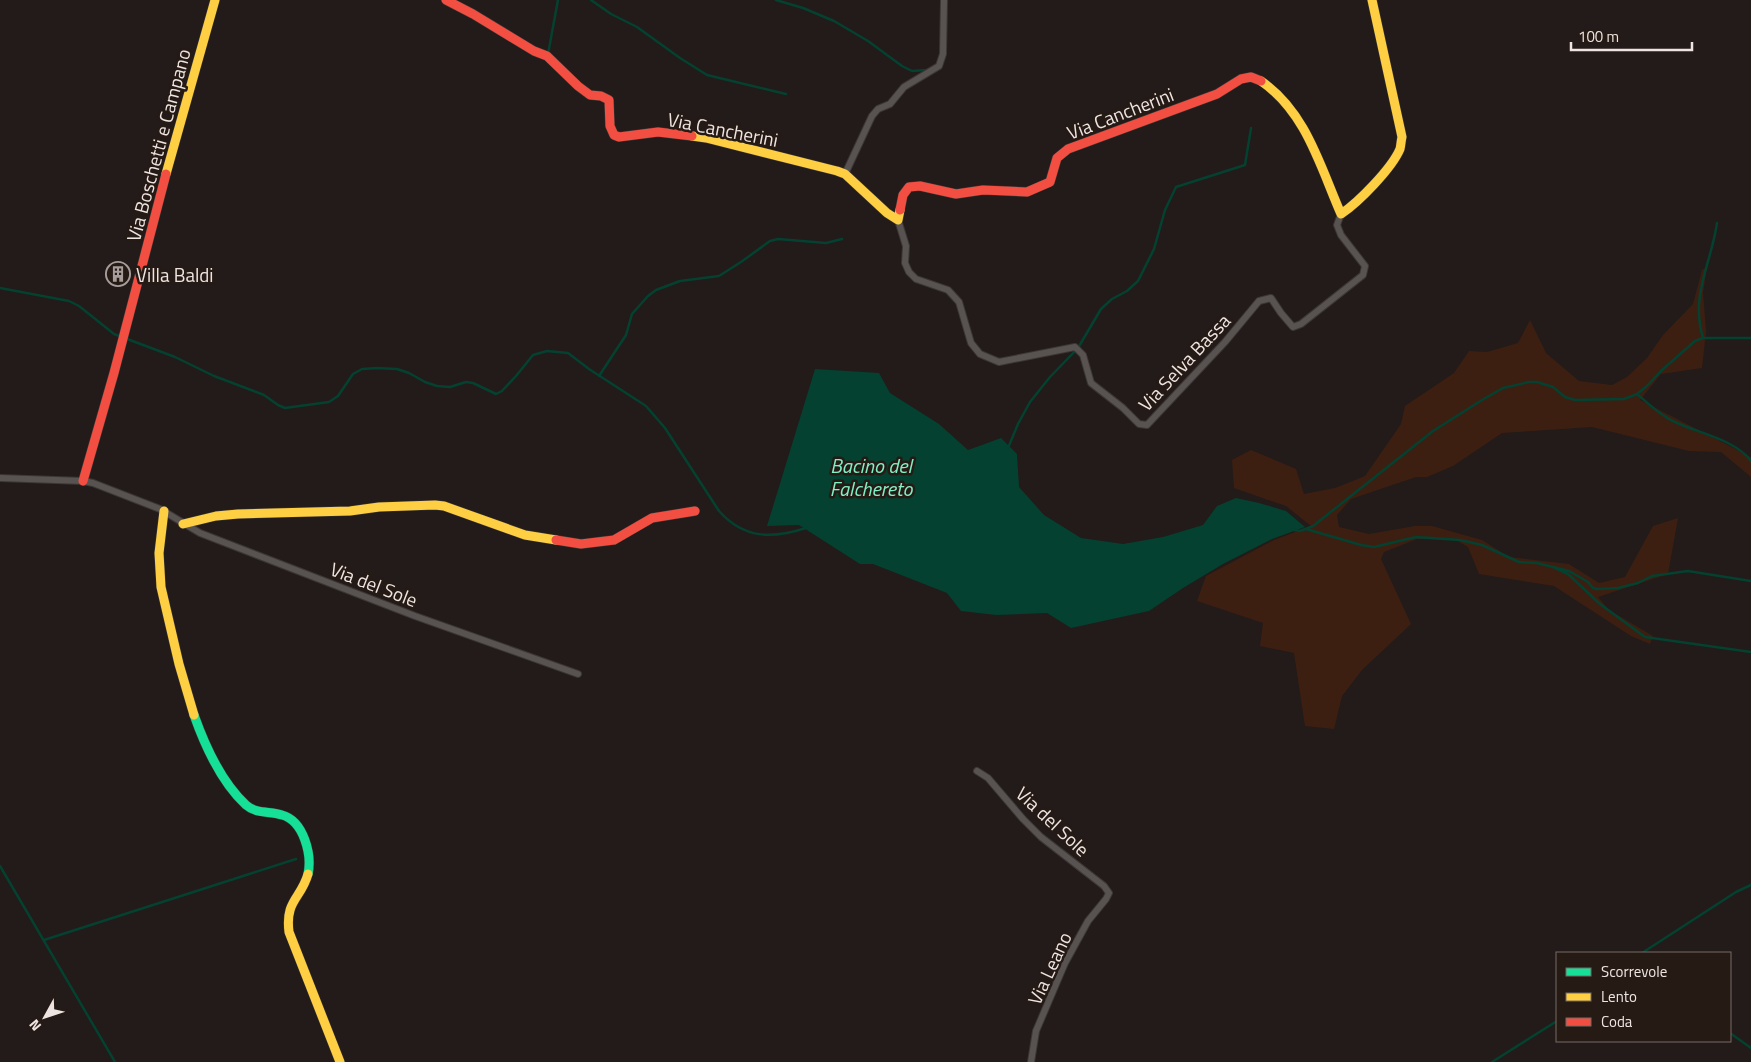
<svg xmlns="http://www.w3.org/2000/svg" width="1751" height="1062" font-family="'Titillium Web',sans-serif">
<rect width="100%" height="100%" fill="#221b19"/>
<!-- green -->
<path fill="#3d1f12" d="M1707 267 1703 293 1706 331 1702 368 1661 374 1640 400 1751 457V477L1721 452 1689 451 1592 427 1502 433 1453 466 1427 477H1416L1351 499 1337 515 1339 527 1369 534 1415 526H1432L1482 540 1509 557 1569 564 1599 583 1625 577 1653 526 1678 518 1668 574 1598 597 1609 610 1653 636 1650 644 1631 636 1554 586 1479 574 1468 547 1456 540 1417 539 1384 552 1381 559 1411 624 1362 670 1342 696 1334 729 1305 726 1294 653 1260 646 1263 623 1197 601 1206 576 1274 540 1311 526 1286 506 1234 488 1232 460 1251 450 1296 469 1304 494 1335 488 1365 476 1401 424 1405 406 1454 373 1469 351 1487 352 1518 343 1530 320 1546 353 1579 381 1612 385 1627 377 1647 358 1663 335 1693 304 1702 270Z"/>
<!-- water -->
<path fill="#044130" d="M815 369 879 373 890 393 939 424 968 450 1001 438 1017 454 1019 487 1044 515 1081 538 1123 544 1163 537 1203 525 1217 506 1236 498 1259 503 1286 511 1305 527 1272 539 1223 564 1183 588 1149 611 1071 628 1047 613 996 615 961 611 947 593 873 564H860L799 525 767 526Z"/>
<g fill="none" stroke-linecap="round" stroke-linejoin="round">
<!-- stream -->
<path stroke="#044130" stroke-width="2.5" d="M591 0 611 14 637 27 680 58 707 75 786 94
M776 0 803 8 834 21 868 41 902 66 912 71 926 70
M548 54 558 0
M0 288 69 301 79 306 114 334 175 357 214 376 264 395 278 405 285 408 329 402 338 396 353 374 362 369 377 368 397 369 409 373 425 382 437 386 450 387 466 382 473 383 496 394 502 391 516 376 533 355 547 351 568 353 589 369 646 406 665 428 719 511C744 539 772 539 806 528
M1703 338C1690 295 1711 265 1717 223
M599 376 626 335 632 314 648 296 656 290 680 281 719 276 741 262 770 241 778 239 826 243 842 239
M1637 394C1649 404 1661 416 1675 422 1698 433 1736 440 1751 461
M1008 448 1018 424 1030 402 1050 377 1078 348 1101 309 1112 299 1127 291 1138 281 1154 249 1165 210 1176 187 1245 165 1251 128
M1306 529 1361 545 1374 547 1416 537 1460 540 1482 545 1519 562 1537 563 1569 571 1588 582 1593 588 1597 589 1618 588 1638 583 1652 576 1688 571 1751 581
M1294 530 1300 531 1313 526 1433 431 1482 400 1503 388 1529 382H1537L1553 387 1565 397 1575 400 1624 399 1637 394 1647 386 1662 370 1695 341 1703 338H1751
M1553 567 1568 574 1600 604 1645 637 1751 652
M0 866 115 1062
M44 940 296 859
M1642 953 1736 892 1751 885
M1730 1033 1751 1048
M1492 1062 1557 1021"/>
<defs>
<path id="street" d="M845 174 872 116 878 109 890 104 904 87 939 66 943 54 944 0
M898 220 906 246 905 263 909 272 916 279 948 290 959 302 971 343 980 354 999 362 1075 347 1083 355 1091 383 1123 408 1139 424 1147 425 1225 342 1259 301 1271 298 1281 313 1293 327 1301 324 1363 275 1365 266 1341 235 1337 225 1341 214
M0 478 83 481 93 483 160 509 200 533 415 616 578 674
M977 771 988 778 1023 819 1041 837 1104 886 1109 893 1106 899 1088 921 1065 963 1036 1031 1031 1062"/>
<path id="fast" d="M194 715C205 746 221 782 246 805 256 814 270 811 282 815 304 821 312 855 308 874"/>
<path id="slow" d="M1261 81C1306 112 1320 166 1341 214 1359 202 1392 168 1400 149 1401 145 1401 141 1402 137L1372 0
M692 136 706 138 837 171 845 174 887 213 898 220 900 210
M166 174 215 0
M164 511 159 553 161 587 179 664 194 715
M183 524 216 516 238 514 350 511 379 507 435 505 444 506 525 535 556 540
M308 874C301 899 285 900 289 932L340 1062"/>
<path id="jam" d="M446 0 473 14 534 51 547 56 578 86 590 95 601 96 609 100 610 126 614 135 619 137 658 132 692 136
M900 210 903 195 909 187 920 186 956 194 983 190 1027 192 1050 182 1057 158 1068 149 1217 94 1241 79 1251 77 1261 81
M83 481 114 373 166 174
M556 540 581 544 614 540 652 518 695 511"/>
</defs>
<!-- street casing -->
<use href="#street" stroke="#3c3735" stroke-width="8"/>
<!-- fast casing -->
<use href="#fast" stroke="#3c3735" stroke-width="10"/>
<!-- slow casing -->
<use href="#slow" stroke="#3c3735" stroke-width="10"/>
<!-- jam casing -->
<use href="#jam" stroke="#3c3735" stroke-width="10"/>
<!-- street -->
<use href="#street" stroke="#585351" stroke-width="6"/>
<!-- fast -->
<use href="#fast" stroke="#16e098" stroke-width="9"/>
<!-- slow -->
<use href="#slow" stroke="#ffcf43" stroke-width="9"/>
<!-- jam -->
<use href="#jam" stroke="#f24e42" stroke-width="9"/>
</g>
<!-- icons -->
<defs>
<symbol id="building-ring" viewBox="-11 -11 22 22"><circle r="9.5" fill="#261a15" stroke="#a79e9c" stroke-width="1.5"/><path d="M-4-6H4V6H1V3H-1V6H-4ZM-2.5-4.3h1.7v1.8h-1.7ZM.8-4.3h1.7v1.8H.8ZM-2.5-1h1.7V.8h-1.7ZM.8-1h1.7V.8H.8Z" fill="#a79e9c"/></symbol>
</defs>
<g fill-rule="evenodd">
<use href="#building-ring" x="104" y="260" width="28" height="28"/>
</g>
<g text-anchor="middle" dominant-baseline="central" stroke-width="5" stroke-linejoin="round" paint-order="stroke">
<!-- street labels -->
<g font-size="19" fill="#eee5e2" stroke="#261a15">
<text transform="translate(1120 113) rotate(-21)">Via Cancherini</text>
<text transform="translate(723 129) rotate(11)">Via Cancherini</text>
<text transform="translate(158 145) rotate(-75)">Via Boschetti e Campano</text>
<text transform="translate(1184 362) rotate(-47)">Via Selva Bassa</text>
<text transform="translate(374 584) rotate(21)">Via del Sole</text>
<text transform="translate(1053 821) rotate(43)">Via del Sole</text>
<text transform="translate(1049 968) rotate(-65)">Via Leano</text>
</g>
<!-- poi labels -->
<g font-size="19" fill="#eee5e2" stroke="#261a15" text-anchor="start">
<text x="136" y="274">Villa Baldi</text>
</g>
<!-- water labels -->
<g font-size="20" font-style="italic" fill="#82f0c6" stroke="#261a15">
<text x="871" y="465">Bacino del<tspan x="871" dy="23">Falchereto</tspan></text>
</g>
</g>
<!-- legend -->
<rect x="1556" y="952" width="175" height="90" fill="#261a15" stroke="#766b67"/>
<rect x="1566" y="968" width="25" height="8" fill="#16e098" stroke="#766b67"/>
<text x="1601" y="977" font-size="15" fill="#eee5e2">Scorrevole</text>
<rect x="1566" y="993" width="25" height="8" fill="#ffcf43" stroke="#766b67"/>
<text x="1601" y="1002" font-size="15" fill="#eee5e2">Lento</text>
<rect x="1566" y="1018" width="25" height="8" fill="#f24e42" stroke="#766b67"/>
<text x="1601" y="1027" font-size="15" fill="#eee5e2">Coda</text>
<!-- north arrow -->
<g transform="translate(45 1017) rotate(230)" stroke="#261a15" stroke-width="4" paint-order="stroke">
<path d="M0-4L9 19L0 12L-9 19Z" fill="#eee5e2"/>
<text y="-8" font-size="14" font-weight="bold" text-anchor="middle" fill="#eee5e2">N</text>
</g>
<!-- scale -->
<path d="M1571 42v8h121v-8" fill="none" stroke="#eee5e2" stroke-width="2.5"/>
<text x="1578" y="42" font-size="15" fill="#eee5e2" stroke="#261a15" stroke-width="4" paint-order="stroke">100 m</text>
</svg>
